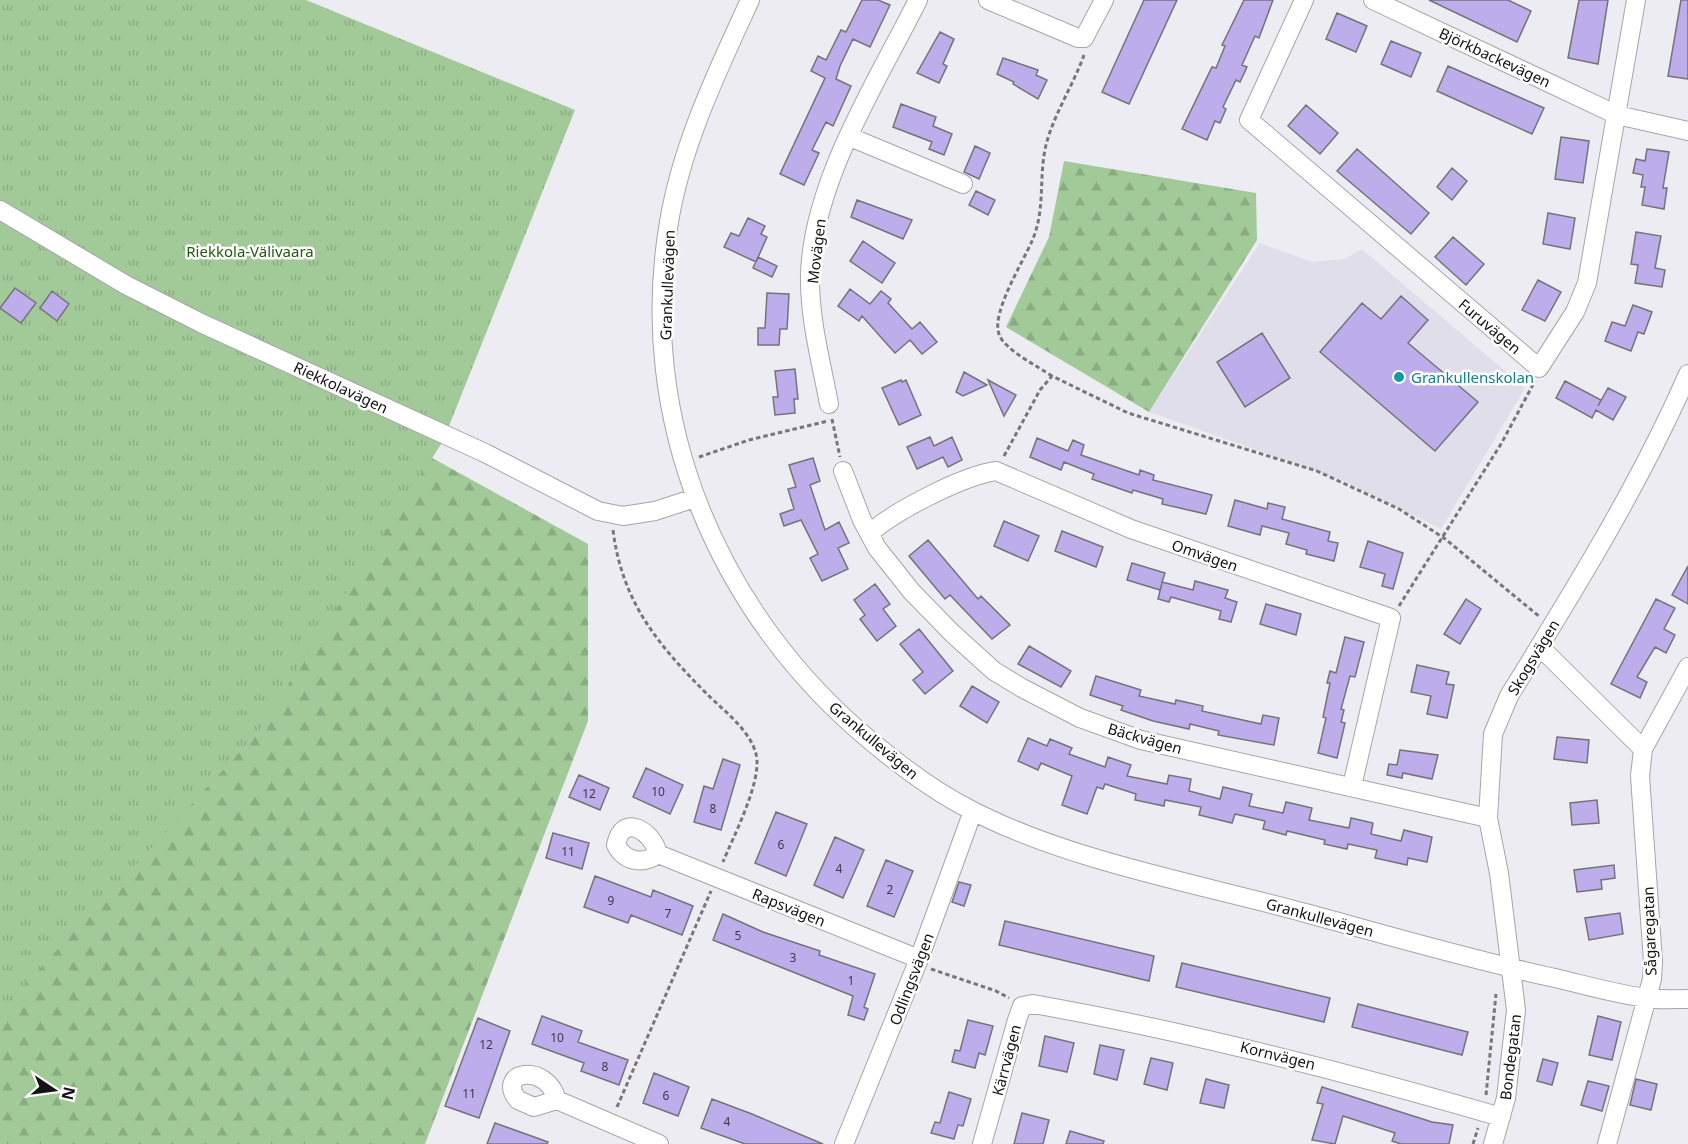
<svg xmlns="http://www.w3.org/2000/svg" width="1688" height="1144" font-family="'Noto Sans',sans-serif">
<defs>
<pattern id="forest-firs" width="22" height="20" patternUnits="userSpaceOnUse" patternTransform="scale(1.5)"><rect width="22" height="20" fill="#a2ca98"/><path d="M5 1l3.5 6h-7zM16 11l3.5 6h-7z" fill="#8bac82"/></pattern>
<pattern id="park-tufts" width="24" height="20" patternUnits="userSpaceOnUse" patternTransform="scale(1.5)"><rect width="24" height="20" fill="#a2ca98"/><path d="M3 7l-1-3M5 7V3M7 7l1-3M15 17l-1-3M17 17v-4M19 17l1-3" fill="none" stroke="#8bac82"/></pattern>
</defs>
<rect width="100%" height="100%" fill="#eeecf3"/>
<!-- built -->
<path fill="#e1deec" d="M1260 243 1312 262 1344 259 1362 249 1525 388 1441 529 1344 481 1149 412Z"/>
<!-- forest -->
<path fill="url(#forest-firs)" d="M1064 161 1256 193 1257 240 1149 412 1006 327 1049 237Z
M0 383 329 401 588 544V721L425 1144H0Z"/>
<!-- park -->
<path fill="url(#park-tufts)" d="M0 0H306L575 110 443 441 258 732 0 1012Z"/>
<!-- building -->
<path fill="#bdadea" stroke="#747379" stroke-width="1.5" d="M862 0H878L890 5 870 47 853 39 840 66 836 79 851 86 833 126 826 122 812 150 819 153 804 185 780 174 825 78 811 71 818 56 826 60 841 30 846 32Z
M1144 0H1177L1129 104 1102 92Z
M1244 0H1273L1259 38 1255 36 1242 65 1247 67 1240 82 1236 80 1223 107 1226 109 1220 123 1215 121 1207 140 1182 129 1212 67 1216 68 1225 46 1222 45Z
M1429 0H1508L1531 11 1517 42Z
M1579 0H1608L1598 64 1568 58Z
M1681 0H1688V79L1668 76Z
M1337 13 1367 26 1356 52 1326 39Z
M940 32 954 39 943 64 947 66 939 83 917 73Z
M1391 41 1421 53 1411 77 1381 64Z
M1003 58 1038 70 1036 75 1047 80 1038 99 1013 84 1014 82 997 74Z
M1448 66 1544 108 1532 134 1437 91Z
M901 104 936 117 933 126 952 134 944 155 929 149 932 142 893 127Z
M1306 105 1338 133 1320 154 1288 126Z
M1561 137 1589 141 1583 183 1555 179Z
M975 146 990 153 979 179 964 172Z
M1357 149 1429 213 1411 234 1337 171Z
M1647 149 1669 152 1663 188H1667L1664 209 1642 205 1645 187H1641L1643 175 1633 173 1636 159 1645 161Z
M1452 168 1467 181 1452 200 1437 187Z
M976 191 995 200 988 215 969 205Z
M857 200 912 220 903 239 851 217Z
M1548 213 1575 218 1570 249 1543 244Z
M748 218 765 226 761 234 767 237 756 262 724 247 731 233 739 236Z
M1636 232 1661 236 1655 268 1665 270 1662 287 1635 283 1638 265 1631 264Z
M1453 237 1484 264 1466 285 1435 257Z
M863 241 895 263 882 283 850 261Z
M758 257 777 266 772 277 753 268Z
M1538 280 1561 292 1545 321 1522 310Z
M15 288 36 303 21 323 0 308Z
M850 289 870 304 881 291 891 299 888 303 912 329 920 322 937 342 922 354 910 340 895 353 862 316 859 321 838 306Z
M52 291 69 304 57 321 40 308Z
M767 293 789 294 787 329H780L779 345H758V328H765Z
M1401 296 1428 320 1408 343 1478 402 1435 451 1320 352 1362 303 1381 319Z
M1633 305 1652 312 1644 334 1638 332 1631 351 1605 341 1612 322 1625 326Z
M1262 333 1290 378 1245 407 1217 362Z
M795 369 798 399H794L795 413 775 415 773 397H778L775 371Z
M964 372 987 385 963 396 956 392Z
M901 380 902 382 906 380 921 415 899 425 882 388Z
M988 380 1016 395 1004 416Z
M1565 381 1601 400 1598 406 1608 388 1626 397 1613 420 1596 410 1592 418 1556 398Z
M930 437 934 446 952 437 962 460 948 467 943 457 917 469 907 447Z
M1037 438 1068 451 1073 440 1084 445 1081 455 1139 475 1140 470 1154 475 1153 480 1212 495 1206 514 1162 504 1163 499 1133 490 1132 493 1092 479 1094 474 1064 462 1061 470 1030 457Z
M813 458 820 481 810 485 825 530 839 522 849 543 838 548 848 569 822 581 810 558 818 554 801 520 784 526 780 514 794 509 788 489 796 487 789 465Z
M1235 500 1267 509 1268 503 1285 507 1282 519 1330 532 1328 541 1338 543 1334 561 1306 554 1307 550 1286 544 1289 533 1262 526 1260 535 1228 526Z
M1004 521 1039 536 1028 561 994 546Z
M1062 531 1103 547 1096 567 1055 551Z
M928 540 978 599 981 596 1010 625 992 639 950 595 945 599 909 556Z
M1368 541 1403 553 1393 589 1382 586 1385 574 1360 567Z
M1132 563 1165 573 1162 582 1193 590 1195 581 1228 590 1225 598 1237 602 1231 622 1219 619 1221 611 1171 597 1169 602 1158 599 1162 583 1160 590 1127 580Z
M1688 566V604L1672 595Z
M875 584 890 604 883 609 896 626 877 641 860 619 865 615 854 600Z
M1466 599 1481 609 1460 644 1444 634Z
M1656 599 1675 608 1664 629 1675 635 1666 653 1655 647 1637 677 1647 682 1640 698 1611 684Z
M1266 604 1301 614 1296 635 1260 624Z
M919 629 953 671 925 694 913 680 923 672 900 644Z
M1345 637 1364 642 1355 677 1350 676 1341 709 1344 710 1341 722 1345 723 1337 758 1318 753 1326 718 1323 717 1330 683H1327L1330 671 1336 673Z
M1029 646 1071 671 1061 687 1018 664Z
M1417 665 1449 672 1446 684 1454 685 1447 718 1427 714 1431 696 1411 692Z
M1096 676 1141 690 1139 696 1175 704 1176 700 1203 706 1202 711 1261 724 1263 715 1279 718 1274 745 1218 735 1219 731 1190 724 1189 729 1153 721 1121 710 1123 706 1090 695Z
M972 686 999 702 987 723 960 706Z
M1557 737 1589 740 1587 763 1554 759Z
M1028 738 1047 746 1050 739 1072 748 1069 754 1105 767 1108 757 1131 765 1127 776 1167 784 1169 775 1191 779 1189 791 1220 799 1223 787 1252 794 1249 806 1283 813 1286 802 1312 808 1309 820 1349 828 1351 818 1373 823 1371 834 1401 841 1404 830 1432 837 1427 862 1408 858 1407 865 1375 858 1377 850 1348 844 1347 849 1324 844 1325 840 1287 831 1286 835 1263 829 1265 821 1235 814 1232 823 1199 815 1201 807 1165 800 1164 806 1135 800 1136 794 1105 784 1103 789 1097 787 1087 814 1062 805 1072 776 1041 763 1038 770 1018 761Z
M1400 750 1438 755 1432 779 1403 773 1402 778 1387 775 1389 764 1397 765Z
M723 759 740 765 721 830 694 822 704 786 713 789Z
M646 768 683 785 670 814 633 797Z
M579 775 609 788 600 810 569 797Z
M1597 800 1599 823 1572 825 1570 803Z
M776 812 807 824 786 876 755 863Z
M553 833 589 843 582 869 546 858Z
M835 837 864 850 843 898 814 885Z
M886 860 913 871 894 917 867 906Z
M1614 865 1615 878 1601 880 1602 889 1577 892 1574 870Z
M595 876 651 897 653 890 693 906 682 935 631 915 628 923 584 907Z
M959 882 971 885 964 906 952 902Z
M1620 913 1623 934 1589 940 1585 918Z
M723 914 763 932 820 951 819 955 875 974 864 1007 868 1009 864 1020 848 1015 853 996 713 940Z
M1005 921 1154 956 1149 981 999 945Z
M1182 963 1330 998 1324 1022 1176 987Z
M1358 1004 1468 1032 1462 1055 1352 1027Z
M542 1016 582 1031 578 1042 628 1060 619 1085 581 1071 584 1063 532 1044Z
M1598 1016 1621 1022 1612 1060 1589 1055Z
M478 1018 510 1031 479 1118 445 1106Z
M968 1020 993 1026 985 1055 979 1053 975 1068 952 1062 955 1050 960 1051Z
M1045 1036 1074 1043 1067 1072 1039 1066Z
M1100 1045 1124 1050 1117 1080 1094 1074Z
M1151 1058 1173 1063 1167 1090 1144 1084Z
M1543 1059 1558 1063 1552 1085 1537 1081Z
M654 1073 689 1087 678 1116 643 1103Z
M1206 1079 1229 1085 1224 1108 1200 1103Z
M1636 1079 1657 1084 1651 1110 1630 1105Z
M1588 1081 1609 1086 1602 1111 1581 1105Z
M1322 1087 1432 1122 1453 1125 1449 1144H1401L1392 1141 1395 1133 1343 1116 1335 1144 1312 1140 1323 1104 1317 1103Z
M949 1092 971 1099 963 1126 958 1125 954 1139 931 1133 935 1122 940 1123Z
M712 1099 752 1114 823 1144H745L701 1128Z
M1022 1113 1049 1120 1043 1144H1014Z
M495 1123 548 1142 547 1144H487Z
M1070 1131 1104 1141 1103 1144H1066Z"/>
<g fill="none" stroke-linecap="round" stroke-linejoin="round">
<defs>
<path id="minor" d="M750 0C717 72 682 144 669 222 635 420 719 616 872 742 902 767 934 791 969 809 1068 861 1200 884 1309 914 1390 936 1472 960 1555 978 1585 985 1615 994 1646 998 1659 1000 1674 999 1688 999
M988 0 1078 38H1084L1104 0
M1304 0 1249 120 1539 368 1575 312 1587 283 1636 0
M1373 0 1617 115 1688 131
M850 137 963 184
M0 210 126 285 203 324 485 453 598 511 623 516 655 511 695 498
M829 404C821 361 809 318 810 274 813 181 877 82 918 0
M843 471 862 520 877 548 912 592 952 633 994 671 1022 688 1080 718 1141 740 1488 818
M870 533C895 511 962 476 996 471L1131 529 1391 618 1352 786
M1540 647 1643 749
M658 854C653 831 622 812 616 845 625 862 643 865 658 854L919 959
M557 1100C546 1061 495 1072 518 1100L534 1107 557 1100 659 1144
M844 1144 919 959 973 811
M982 1144 1017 1020 1022 1006 1033 1004C1192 1032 1346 1072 1501 1117
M1493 1144 1506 1098 1516 1010 1499 873 1488 818 1493 734 1509 696C1573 592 1639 486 1688 374
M1607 1144 1652 979 1653 962 1640 776 1643 749 1688 667"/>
</defs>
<!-- minor casing -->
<use href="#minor" stroke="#a6a5ac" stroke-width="20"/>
<!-- path -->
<path stroke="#78767a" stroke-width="3" stroke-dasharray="4.5 3" stroke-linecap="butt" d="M1052 376C1039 367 1003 349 999 334 991 313 1023 262 1032 241 1047 207 1037 172 1048 138 1057 109 1074 83 1084 55
M832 419 840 457
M1004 456 1040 390 1052 376 1128 413 1317 471 1399 509 1444 538 1540 617
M699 457 749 440 828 421
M613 530C622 602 658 645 707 694 723 710 750 730 756 754 763 780 733 837 723 862
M1399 606 1501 444 1535 381
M931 969 996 991 1009 998
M1486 1095 1496 994
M617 1107 711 891
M1473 1144 1478 1128"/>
<!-- minor -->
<use href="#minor" stroke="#fff" stroke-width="18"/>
</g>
<!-- markers -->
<circle fill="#0f9aa8" stroke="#fff" stroke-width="2" cx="1399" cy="377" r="6"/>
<g text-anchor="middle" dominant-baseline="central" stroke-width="5" stroke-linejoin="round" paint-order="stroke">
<!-- number labels -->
<g font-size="12" fill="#3e394a">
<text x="658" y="791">10</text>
<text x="589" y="793">12</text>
<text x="713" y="808">8</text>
<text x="781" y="844">6</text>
<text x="568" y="851">11</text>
<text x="839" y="868">4</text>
<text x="890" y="889">2</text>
<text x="611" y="900">9</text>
<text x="668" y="913">7</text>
<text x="738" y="935">5</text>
<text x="793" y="957">3</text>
<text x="851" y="980">1</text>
<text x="557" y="1037">10</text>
<text x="486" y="1044">12</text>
<text x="605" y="1066">8</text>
<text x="469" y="1093">11</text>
<text x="666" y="1095">6</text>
<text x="727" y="1121">4</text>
</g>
<!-- street labels -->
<g font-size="15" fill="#131214" stroke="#fff">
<text transform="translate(1495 57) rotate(25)">Björkbackevägen</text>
<text transform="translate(816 251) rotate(-83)">Movägen</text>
<text transform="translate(667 285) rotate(-88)">Grankullevägen</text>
<text transform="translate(1490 326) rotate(40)">Furuvägen</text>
<text transform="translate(341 387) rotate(25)">Riekkolavägen</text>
<text transform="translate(1205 555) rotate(19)">Omvägen</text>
<text transform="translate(1533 657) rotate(-59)">Skogsvägen</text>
<text transform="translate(1145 738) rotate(16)">Bäckvägen</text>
<text transform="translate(874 740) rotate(40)">Grankullevägen</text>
<text transform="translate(789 907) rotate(22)">Rapsvägen</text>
<text transform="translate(1320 917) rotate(15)">Grankullevägen</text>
<text transform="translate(1649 931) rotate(-92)">Sågaregatan</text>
<text transform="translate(911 979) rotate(-69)">Odlingsvägen</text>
<text transform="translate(1278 1055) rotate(14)">Kornvägen</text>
<text transform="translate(1510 1057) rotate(-83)">Bondegatan</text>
<text transform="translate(1006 1060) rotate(-75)">Kärrvägen</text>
</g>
<!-- park labels -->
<g font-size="15" fill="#22580f" stroke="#fff">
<text x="250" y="251">Riekkola-Välivaara</text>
</g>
<!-- culture labels -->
<g font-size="15" fill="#0d838f" stroke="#fff" text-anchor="start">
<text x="1411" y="377">Grankullenskolan</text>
</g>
</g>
<!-- north arrow -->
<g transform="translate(54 1090) rotate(103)" stroke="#ffffff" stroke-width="4.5" paint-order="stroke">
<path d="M0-4.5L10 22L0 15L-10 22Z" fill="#131214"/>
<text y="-9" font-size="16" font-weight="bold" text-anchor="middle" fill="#131214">N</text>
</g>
</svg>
